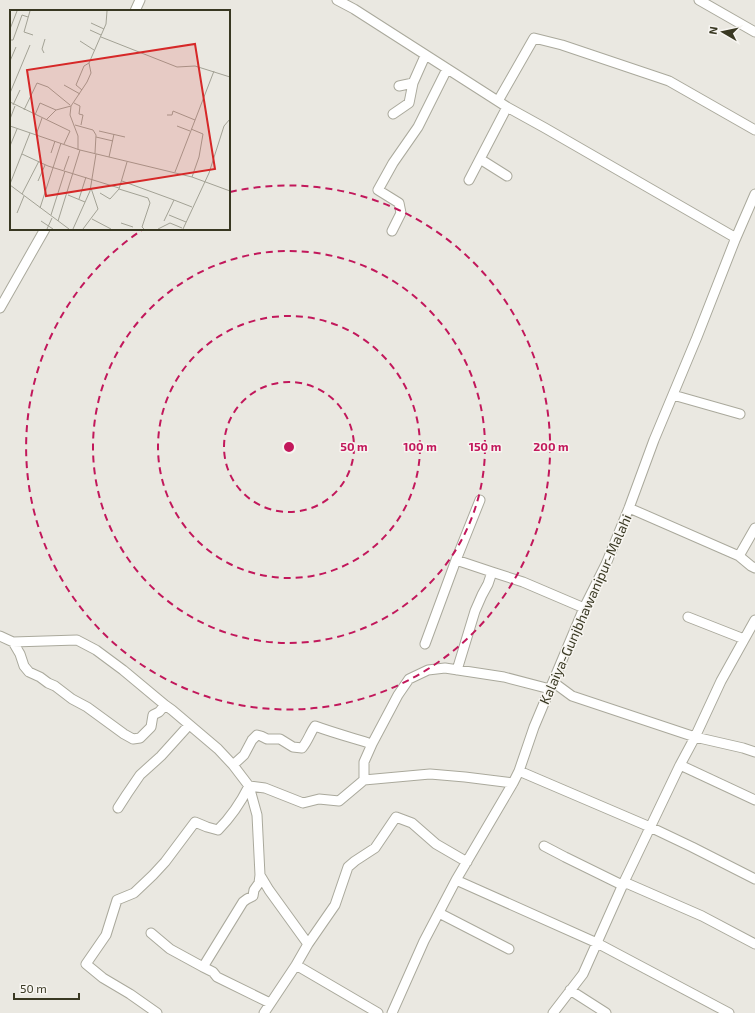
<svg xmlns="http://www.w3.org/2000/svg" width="755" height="1013" font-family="'Exo 2',sans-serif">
<rect width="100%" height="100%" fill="#eae8e1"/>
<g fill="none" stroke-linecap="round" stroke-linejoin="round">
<defs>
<path id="minor" d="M337 0 354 9 507 107 545 128 736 238
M699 0 755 32
M135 11 140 0
M399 86 413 83
M498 101 534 38 562 45 669 81 755 130
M393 114 409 103 413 83 425 56
M480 159 507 176
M469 180 507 107
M392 231 401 213 399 203 378 190 393 163 418 127 447 69
M0 308 45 229
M673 395 740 414
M629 508 739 556 751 566 755 568
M739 556 755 528
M456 560 492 572 523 582 584 608
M688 617 744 639
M0 636 13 642 77 640 96 650 123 670 165 705 172 710 218 749 233 765 249 786 257 815 260 875 269 890 308 944
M13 642 20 654 24 666 29 672 40 677 48 683 55 686 72 699 87 707 124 734 133 739 140 738 151 727 153 715 159 712 165 705
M425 644 456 560 480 500
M457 670 475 611 482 595 488 584 492 572
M553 682 572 696 695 737 743 748 755 752
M233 765 244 755 252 740 257 735 261 736 267 739H280L293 747 302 748C308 741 310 733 315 726 334 733 353 738 372 744
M680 765 755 800
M519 771 650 827 692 847 755 879
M364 780V762L372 744 398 695 409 679 428 670 445 668 504 677 550 689
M249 786 265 788 303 803 319 799 339 801 364 780 430 774 465 777 513 783
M118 808 127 794 140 775 161 756 189 725
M544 846 565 857 622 885
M260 875 259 883 254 890 253 896 247 899 243 902 203 967 213 972 217 977 270 1003
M456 880 597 943 729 1013
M624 882 702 916 755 944
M439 913 509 949
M151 933 170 949 203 967
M296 965 378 1013
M570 990 606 1013
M157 1013 130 994 103 978 86 964 106 935 117 900 134 893 153 875 165 862 195 822 207 827 218 830C231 817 241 802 249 786
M264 1013 296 965 308 944 335 905 348 867 355 861 375 848 396 817 412 823 436 844 467 862
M392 1013 424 941 456 880 513 783 519 771 534 727 584 608 606 564 629 508 654 440 697 337 735 240 755 194
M553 1013 583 974 624 882 680 765 695 737 721 681 755 620"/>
</defs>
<!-- minor casing -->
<use href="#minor" stroke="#aaa99c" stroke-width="11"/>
<!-- minor -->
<use href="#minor" stroke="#fff" stroke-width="9"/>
</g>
<!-- distance rings -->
<g fill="none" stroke="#c2185b" stroke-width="2" stroke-dasharray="7 5">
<circle cx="289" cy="447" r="65"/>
<circle cx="289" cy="447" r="131"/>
<circle cx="289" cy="447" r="196"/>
<path d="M230 192A262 262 0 1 1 142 230"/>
</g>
<g text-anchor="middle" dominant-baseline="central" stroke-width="3" stroke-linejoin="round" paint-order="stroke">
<!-- street labels -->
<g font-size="14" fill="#393822" stroke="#f7f5f1">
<text transform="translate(585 609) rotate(-66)">Kalaiya-Gunjbhawanipur-Malahi</text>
</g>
</g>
<!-- overview -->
<g transform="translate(10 10)">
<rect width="220" height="220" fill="#eae8e1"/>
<path fill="none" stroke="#a3a295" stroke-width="1" d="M20 1 14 22 23 25M81 13 94 19M0 19 7 1M80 20 91 25M91 27 167 57 185 56 220 67M0 30H3L12 5 18 7M70 31 84 40M34 43 32 39 35 29M0 51 6 37M54 75 70 84M72 80 66 75 74 56 79 53M0 83 20 35M0 92 60 121 54 134M64 93 70 96 69 104 73 105 71 115M3 95 10 80M61 96 60 105 68 126V140M14 100 27 73 38 77 60 95M25 105 30 93 46 100M157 105H162L163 101 185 110M0 109 5 96M36 110 46 100 61 96 77 72 81 63 79 53 96 14 97 1M65 115 83 120 86 125 85 143M0 116 70 140 182 167 220 181M167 116 180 121M181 119 193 124 189 147 182 167M89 121 115 127M26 125 32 108M86 127 103 131M0 136 7 119M41 143 45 131M12 144 38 156 109 178M99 147 104 124M117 152 109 179 138 188 140 193 132 217 134 219M54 160 59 146M165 162 204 61M28 171 35 155M112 171 164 190M0 174 20 123M0 175 59 219M90 183 100 189 109 179M12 184 29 151M58 185 75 192M69 189 76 167M30 198 51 133M7 203 14 186M41 205 55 161M159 205 176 212M82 209 101 219M31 211 43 219M48 211 70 140M154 211 164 190 182 197M111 213 123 217M37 219 42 208M63 219 80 181 86 144M73 219 88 199 81 178M148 219 160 213 172 218M173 219 199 163 214 116 220 109"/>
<path fill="#d62828" fill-opacity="0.15" stroke="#d62828" stroke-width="2" d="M185 34 205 159 36 186 17 60Z"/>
<rect width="220" height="220" fill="none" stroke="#393822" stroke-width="2"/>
</g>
<circle cx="289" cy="447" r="6" fill="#c2185b" stroke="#f7f5f1" stroke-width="2"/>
<g font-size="12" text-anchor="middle" font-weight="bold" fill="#c2185b" stroke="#f7f5f1" stroke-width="3" stroke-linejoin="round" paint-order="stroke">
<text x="354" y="451">50 m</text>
<text x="420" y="451">100 m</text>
<text x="485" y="451">150 m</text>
<text x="551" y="451">200 m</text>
</g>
<!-- north arrow -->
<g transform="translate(723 32) rotate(279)" stroke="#f7f5f1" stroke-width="3" paint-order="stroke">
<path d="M0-3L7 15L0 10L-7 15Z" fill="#393822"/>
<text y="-6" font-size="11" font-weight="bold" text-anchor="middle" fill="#393822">N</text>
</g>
<!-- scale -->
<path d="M14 993v6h65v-6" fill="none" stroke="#393822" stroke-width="2"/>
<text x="20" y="993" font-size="12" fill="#393822" stroke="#f7f5f1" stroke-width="3" paint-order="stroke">50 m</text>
</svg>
